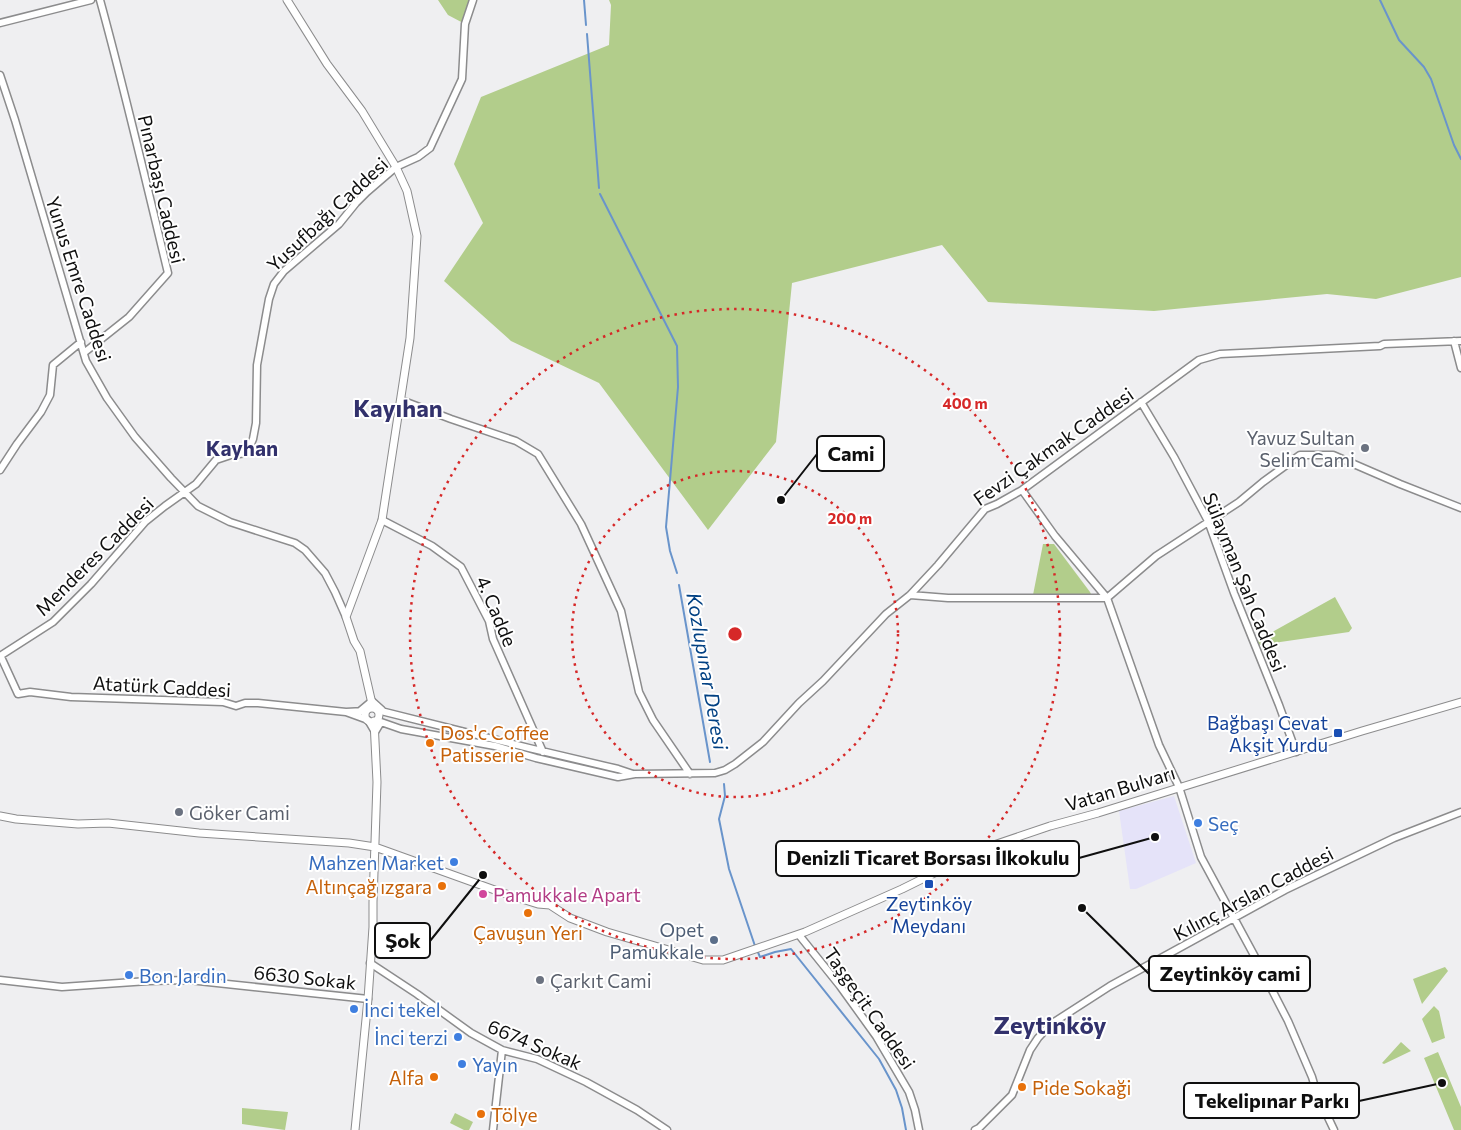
<svg xmlns="http://www.w3.org/2000/svg" width="1461" height="1130" font-family="Commissioner,sans-serif">
<rect width="100%" height="100%" fill="#efeff1"/>
<!-- education -->
<path fill="#e5e3f9" d="M1174 796 1196 863 1136 889H1130L1119 811Z"/>
<!-- green -->
<path fill="#b2cd8b" d="M438 0H473L465 24 448 15Z
M609 0H1461V277L1376 299 1327 294 1154 311 988 302 942 245 792 283 776 442 708 530 599 383 511 341 444 281 483 223 454 164 481 97 609 45 611 5Z
M1043 544H1054L1090 592 1092 596 1033 595Z
M1335 597 1352 628 1349 632 1260 645 1256 641Z
M1445 967 1448 971 1422 1004 1413 979Z
M1434 1006 1439 1011 1445 1038 1432 1043 1422 1019Z
M1401 1042 1411 1051 1384 1064 1382 1063Z
M1438 1052 1461 1107V1130H1454L1424 1058Z
M242 1108 288 1112 285 1130 242 1124Z
M455 1113 473 1122 469 1130H464L450 1123Z"/>
<g fill="none" stroke-linecap="round" stroke-linejoin="round">
<!-- stream -->
<path stroke="#6994cb" stroke-width="2" d="M584 0 586 25
M1380 0 1399 40 1424 67 1431 79 1454 145 1461 159
M587 34 599 188
M600 194 677 346 678 387 666 527 670 551 677 573
M679 585 710 762
M724 784 725 796 719 819 729 869 755 946
M757 950 760 957 775 952 791 949 879 1059 896 1090 902 1108 906 1130"/>
<defs>
<path id="tertiary" d="M0 23 91 0
M0 75 15 120 86 361 107 398 135 437 171 478 198 506 230 522 295 543 305 550 325 573 335 592 346 617
M1454 341 1461 368
M85 352 129 317 168 273C146 182 125 91 100 0
M401 400 451 419 516 441 538 454 581 524 621 611 639 692 653 720 690 774
M1141 402 1174 457 1208 521 1234 593 1279 705 1296 752
M0 470 17 444 41 412 50 395 53 365 81 342
M1022 490 1055 536 1107 598 1159 745 1179 787 1201 857 1255 957 1288 1021 1312 1077 1317 1094 1334 1130
M382 520 432 546 461 567 489 621 493 639 543 752
M910 595 948 598H1107L1156 556 1239 502 1263 482 1300 455H1333L1400 484 1461 508
M0 656 53 622 91 584 145 522 165 506 196 484 216 460 231 455 247 453 253 439 256 423 257 365 269 299 274 284 284 271 339 224 356 203 367 192 396 167 418 157 430 148 462 79 465 24 473 0
M1 657 18 694 30 692 71 697 223 702 236 706 245 703H258L346 712 365 711 368 709
M377 710 529 748 618 769 633 774
M360 711 372 701 382 710
M346 712 368 720 375 732 381 722 401 729 495 746 536 758 618 777 635 774 715 773 725 770 735 764 763 742 799 703 823 681 886 614 910 595 938 565 985 509 997 504 1022 490 1199 360 1220 354 1380 346 1384 344 1461 341
M799 935 840 986 876 1036 909 1092 915 1110 919 1130
M370 963 417 994 471 1033 502 1050 537 1059 586 1082 637 1110 667 1130
M0 980 62 987 148 981 189 980 368 999
M493 1130 502 1050
M975 1130 979 1128 1012 1095 1030 1050 1038 1038 1051 1024 1110 986 1285 890 1394 838 1461 812"/>
<path id="secondary" d="M287 0 327 64 362 111 396 167 407 191 417 236 410 338 382 520 346 617 354 641 360 651 373 708
M365 715a7 7 0 1 1 14 0a7 7 0 1 1-14 0Z
M0 816 16 819 78 824 108 823 199 833 349 843 375 847 503 893 538 904 550 905 570 918 607 932 703 960H723L805 932 902 889 985 848 1050 826 1098 813 1362 731 1461 702
M355 1130 368 999 373 927V902L377 782 374 721"/>
</defs>
<!-- tertiary casing -->
<use href="#tertiary" stroke="#8c8c8d" stroke-width="9"/>
<!-- secondary casing -->
<use href="#secondary" stroke="#8c8c8d" stroke-width="9"/>
<!-- tertiary -->
<use href="#tertiary" stroke="#fff" stroke-width="6"/>
<!-- secondary -->
<use href="#secondary" stroke="#fff" stroke-width="7"/>
</g>
<!-- distance rings -->
<g fill="none" stroke="#d62828" stroke-width="2.5" stroke-dasharray="2.5 5">
<circle cx="735" cy="634" r="163"/>
<circle cx="735" cy="634" r="325"/>
</g>
<!-- markers -->
<g fill="#6b7280" stroke="#fff" stroke-width="2">
<circle cx="1365" cy="448" r="5"/>
<circle cx="179" cy="812" r="5"/>
<circle cx="540" cy="980" r="5"/>
</g>
<g fill="#1a4fb4" stroke="#fff" stroke-width="2">
<rect x="1333" y="728" width="10" height="10" rx="2.5"/>
<rect x="924" y="879" width="10" height="10" rx="2.5"/>
</g>
<g fill="#e8710a" stroke="#fff" stroke-width="2">
<circle cx="430" cy="743" r="5"/>
<circle cx="442" cy="886" r="5"/>
<circle cx="528" cy="913" r="5"/>
<circle cx="434" cy="1077" r="5"/>
<circle cx="1022" cy="1087" r="5"/>
<circle cx="481" cy="1114" r="5"/>
</g>
<g fill="#3f7fe0" stroke="#fff" stroke-width="2">
<circle cx="1198" cy="823" r="5"/>
<circle cx="454" cy="862" r="5"/>
<circle cx="129" cy="975" r="5"/>
<circle cx="354" cy="1009" r="5"/>
<circle cx="458" cy="1037" r="5"/>
<circle cx="462" cy="1064" r="5"/>
</g>
<circle fill="#d1479c" stroke="#fff" stroke-width="2" cx="483" cy="894" r="5"/>
<circle fill="#5c6f8a" stroke="#fff" stroke-width="2" cx="714" cy="940" r="5"/>
<g text-anchor="middle" dominant-baseline="central" stroke-width="4" stroke-linejoin="round" paint-order="stroke">
<!-- street labels -->
<g font-size="19" fill="#0f0f0f" stroke="#fff">
<text transform="translate(162 189) rotate(77)">Pınarbaşı Caddesi</text>
<text transform="translate(327 214) rotate(-43)">Yusufbağı Caddesi</text>
<text transform="translate(79 279) rotate(72)">Yunus Emre Caddesi</text>
<text transform="translate(1053 446) rotate(-35)">Fevzi Çakmak Caddesi</text>
<text transform="translate(94 556) rotate(-45)">Menderes Caddesi</text>
<text transform="translate(1245 582) rotate(68)">Sülayman Şah Caddesi</text>
<text transform="translate(497 611) rotate(67)">4. Cadde</text>
<text transform="translate(162 686) rotate(3)">Atatürk Caddesi</text>
<text transform="translate(1120 788) rotate(-17)">Vatan Bulvarı</text>
<text transform="translate(1253 893) rotate(-28)">Kılınç Arslan Caddesi</text>
<text transform="translate(305 977) rotate(6)">6630 Sokak</text>
<text transform="translate(870 1008) rotate(55)">Taşgeçit Caddesi</text>
<text transform="translate(535 1044) rotate(23)">6674 Sokak</text>
</g>
<!-- worship labels -->
<g font-size="19" fill="#5b616d" stroke="#fff" text-anchor="start">
<text x="1355" y="437" text-anchor="end">Yavuz Sultan<tspan x="1355" dy="22">Selim Cami</tspan></text>
<text x="189" y="812">Göker Cami</text>
<text x="550" y="980">Çarkıt Cami</text>
</g>
<!-- transit labels -->
<g font-size="19" fill="#164399" stroke="#fff" text-anchor="end">
<text x="1328" y="722">Bağbaşı Cevat<tspan x="1328" dy="22">Akşit Yurdu</tspan></text>
<text x="929" y="903" text-anchor="middle">Zeytinköy<tspan x="929" dy="22">Meydanı</tspan></text>
</g>
<!-- food labels -->
<g font-size="19" fill="#c56008" stroke="#fff" text-anchor="start">
<text x="440" y="732">Dos'c Coffee<tspan x="440" dy="22">Patisserie</tspan></text>
<text x="432" y="886" text-anchor="end">Altınçağ ızgara</text>
<text x="528" y="932" text-anchor="middle">Çavuşun Yeri</text>
<text x="424" y="1077" text-anchor="end">Alfa</text>
<text x="1032" y="1087">Pide Sokaği</text>
<text x="491" y="1114">Tölye</text>
</g>
<!-- shop labels -->
<g font-size="19" fill="#366cbe" stroke="#fff" text-anchor="start">
<text x="1208" y="823">Seç</text>
<text x="444" y="862" text-anchor="end">Mahzen Market</text>
<text x="139" y="975">Bon Jardin</text>
<text x="364" y="1009">İnci tekel</text>
<text x="448" y="1037" text-anchor="end">İnci terzi</text>
<text x="472" y="1064">Yayın</text>
</g>
<!-- hotel labels -->
<g font-size="19" fill="#b23c85" stroke="#fff" text-anchor="start">
<text x="493" y="894">Pamukkale Apart</text>
</g>
<!-- service labels -->
<g font-size="19" fill="#4e5e75" stroke="#fff" text-anchor="end">
<text x="704" y="929">Opet<tspan x="704" dy="22">Pamukkale</tspan></text>
</g>
<!-- water labels -->
<g font-size="20" font-style="italic" fill="#024183" stroke="#fff">
<text transform="translate(708 671) rotate(80)">Kozlupınar Deresi</text>
</g>
<!-- quarter labels -->
<g font-size="21" font-weight="bold" fill="#32316c" stroke="#fff">
<text x="242" y="447">Kayhan</text>
</g>
<!-- district labels -->
<g font-size="24" font-weight="bold" fill="#32316c" stroke="#fff">
<text x="398" y="407">Kayıhan</text>
<text x="1050" y="1024">Zeytinköy</text>
</g>
</g>
<circle cx="735" cy="634" r="8" fill="#d62828" stroke="#fff" stroke-width="2.5"/>
<g font-size="15" text-anchor="middle" font-weight="bold" fill="#d62828" stroke="#fff" stroke-width="4" stroke-linejoin="round" paint-order="stroke">
<text x="965" y="409">400 m</text>
<text x="850" y="524">200 m</text>
</g>
<!-- callouts -->
<path fill="none" stroke="#0f0f0f" stroke-width="2" d="M781 500L817 454M1155 837L1079 858M483 875L430 941M1082 908L1149 974M1442 1083L1359 1101"/>
<g fill="#0f0f0f" stroke="#fff" stroke-width="2">
<circle cx="781" cy="500" r="5"/>
<circle cx="1155" cy="837" r="5"/>
<circle cx="483" cy="875" r="5"/>
<circle cx="1082" cy="908" r="5"/>
<circle cx="1442" cy="1083" r="5"/>
</g>
<g fill="#fff" stroke="#0f0f0f" stroke-width="2">
<rect x="817" y="436" width="67" height="35" rx="5"/>
<rect x="776" y="841" width="303" height="35" rx="5"/>
<rect x="375" y="923" width="55" height="35" rx="5"/>
<rect x="1149" y="956" width="161" height="35" rx="5"/>
<rect x="1184" y="1083" width="175" height="35" rx="5"/>
</g>
<g font-size="20" text-anchor="middle" font-weight="bold" fill="#0f0f0f">
<text x="851" y="461">Cami</text>
<text x="928" y="865">Denizli Ticaret Borsası İlkokulu</text>
<text x="403" y="948">Şok</text>
<text x="1230" y="981">Zeytinköy cami</text>
<text x="1272" y="1108">Tekelipınar Parkı</text>
</g>
</svg>
